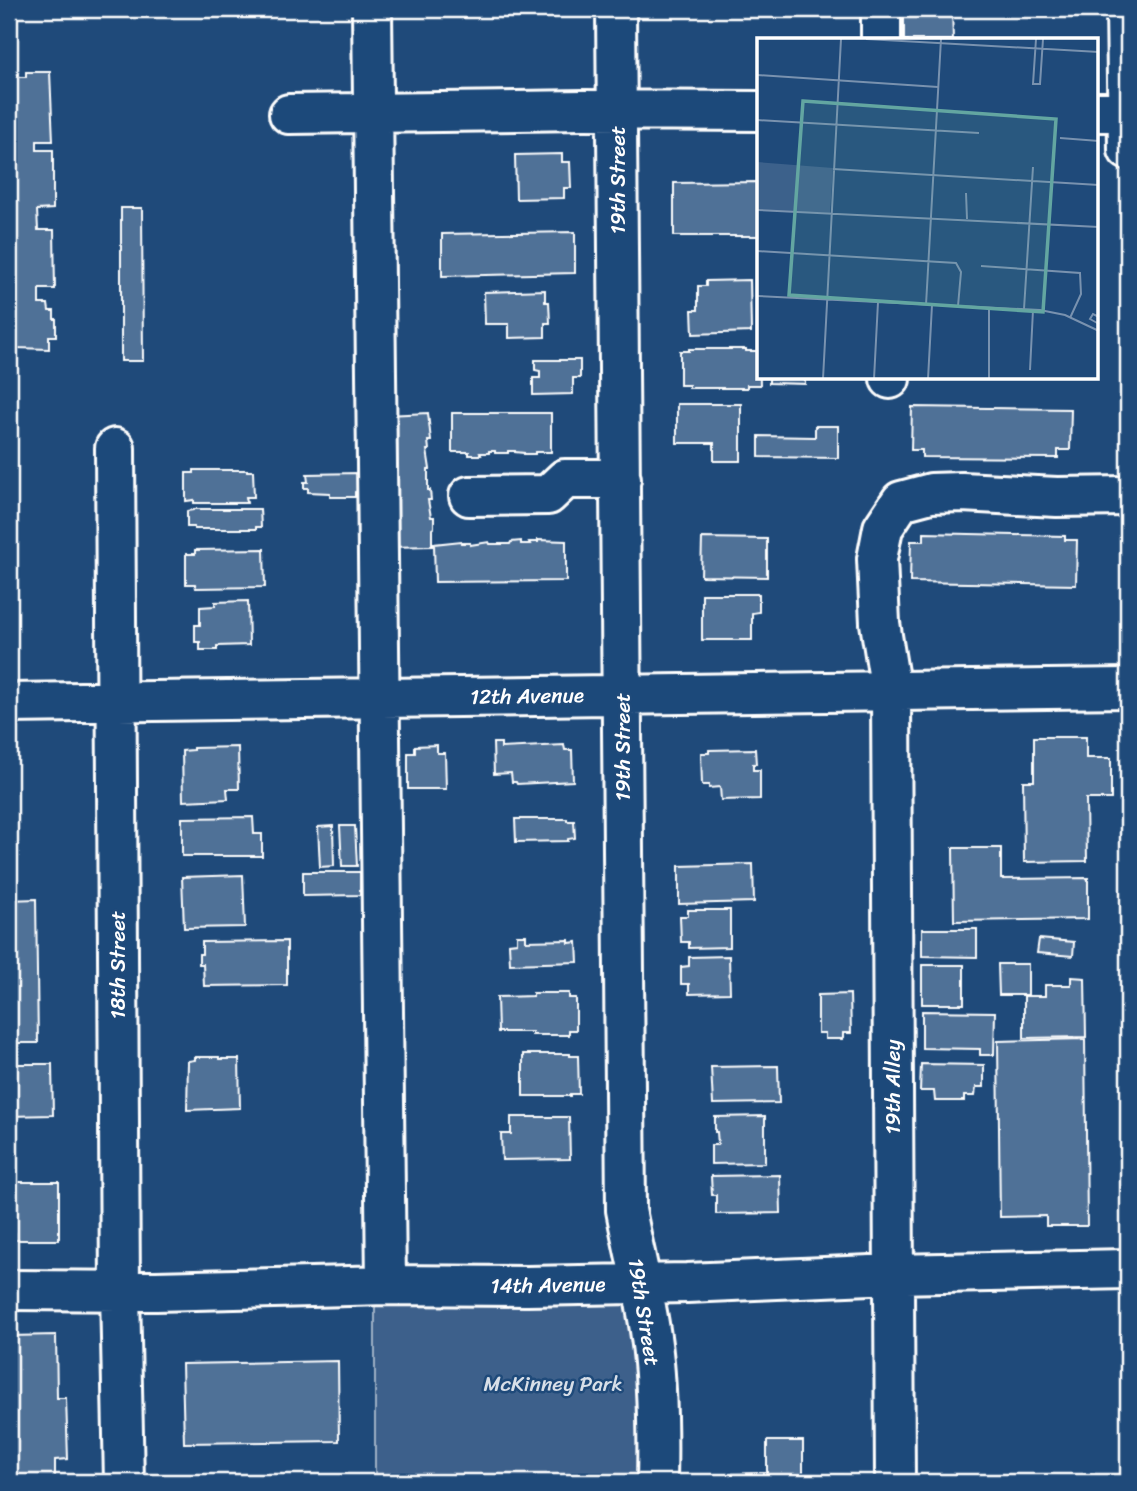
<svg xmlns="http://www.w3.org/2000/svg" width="1137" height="1491" font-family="Sriracha,sans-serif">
<rect width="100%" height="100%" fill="#1f4a7a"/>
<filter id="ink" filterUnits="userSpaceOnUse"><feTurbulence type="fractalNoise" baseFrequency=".0143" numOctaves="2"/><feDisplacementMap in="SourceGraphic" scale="14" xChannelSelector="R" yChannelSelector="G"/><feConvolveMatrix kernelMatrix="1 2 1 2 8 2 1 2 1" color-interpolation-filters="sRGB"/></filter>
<g filter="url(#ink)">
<!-- green -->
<path fill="#3c618b" stroke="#9eb0c5" stroke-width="2" d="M642 1283 657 1482H375V1286Z"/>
<!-- building -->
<path fill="#507197" stroke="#fff" stroke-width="2" d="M904 9H952L953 40H904Z
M26 72H50L53 141H37V150H53V209L37 210 38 230H54L55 289H39V304H48L49 311H54V319H56V336H49V349L16 348 15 336 9 337V348V88H13V77H26Z
M562 154V162H570L571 188H564V198L516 199 515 155Z
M759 182V236H674V183Z
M121 208H142L143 361H121Z
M575 232V273L442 276V234Z
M750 280 751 332 693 334 692 310H698V286H706V281Z
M545 290V302H549L550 323H545V337L509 338V324H485L484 292Z
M689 349H746V351H759L760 385H747V388H689V385H680V351H689Z
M535 360H580V378H573V394L533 395V378H540V371L535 370Z
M769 378H805V384L769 383Z
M677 404H741V461H714V443H677Z
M912 407 1071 409 1070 450H1058V458L922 457V450H911Z
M428 413 431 441H428L429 450H427L430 469H428V490H430L431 500H428L431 517H434V528L432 529V546L391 547 387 415Z
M452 413H551V452H535V454H524V453L515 452V451H508V453H495V451H489V453H480L481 455H469V452H452Z
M815 426H838V458L759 457V436L815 437Z
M194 470H247V471H253L254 497H246L247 503H194V500L186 501V473H194Z
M359 473V491L355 492V497H330V493L308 492V488H304V482H308L307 474Z
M194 509H260L261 527H256V529H194V527H187V511L194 510Z
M924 533 1065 536V540H1077L1076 585 910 582 911 541H924Z
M702 538 767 539V577L701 576Z
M538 540 566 541V581L435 582 434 544 461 541V543H470V545L489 542 490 544H510L511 542 521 541V544H530L529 542H538Z
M264 549 265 587 196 588 195 584H186V554H195V550Z
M702 594H759V612L752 613V640H702Z
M248 601 249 645 217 646V650H200V642H195V625H200V607L215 606V602Z
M1034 737H1086V758H1111V799H1086L1087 861 1024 862 1023 781H1034Z
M493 743H501V748L564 745 565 750H572L573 781 517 784 516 782H512L511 773 494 774Z
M437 745V753H445L446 789H408V753H415V746Z
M238 747 239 789H227L228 799 183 801 182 751 193 750V748Z
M755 749 756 764H753V770H760V799L721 800 720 787 709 788V785H702L701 753H709V750Z
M253 817 254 834H262V856H182V818Z
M515 819H567V821H574L575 838 568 839V841L516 842Z
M333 826 334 866 320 867 318 827Z
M340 826H355L357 866H342Z
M953 848H1001V879L1088 878V919L954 921Z
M753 864 754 902 679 904V866Z
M303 872H360V895L303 896Z
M243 875 245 927 184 928 182 877Z
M36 899 38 1043H9V900Z
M688 910H730V947L689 948V942H681L680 916H688Z
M922 929H977V957L922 956Z
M517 935H526V941L569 940V943L577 942 578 962 510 964 509 943 517 942Z
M1039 939 1074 942 1073 956 1037 953Z
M287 941V985L204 986 203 964H199V954H202V942Z
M729 956 730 993 689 994V984H681V967L689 966V957Z
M998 964H1028V995H999Z
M922 965H964V1004H922Z
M1071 977 1085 978 1086 1037 1024 1038V996H1045V985H1071Z
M533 993H569V998H576V1030H569V1035H532V1032H498L497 997 533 996Z
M850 994 851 1033H843V1039H825V1033H818V995Z
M922 1011 995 1012 994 1055H980V1049L922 1048Z
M1085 1039 1087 1226H1046V1216L1000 1217 998 1041Z
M523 1054H570V1056H578L579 1094H570V1096H523Z
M195 1057H219V1059H239L240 1108 187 1110 188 1061 195 1060Z
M9 1064H52L53 1115 9 1116Z
M921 1064 984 1065V1087H976L975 1096H964V1101H935L934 1091H920Z
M778 1066 779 1103 713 1104 711 1067Z
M765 1116V1163L711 1164V1145H718L717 1132H715V1117Z
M511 1117H569L570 1159 502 1160 501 1134H511Z
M780 1175 781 1213 716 1214V1195H712L711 1176Z
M9 1182H59V1240H15V1233H9Z
M56 1335 57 1398H66L68 1459 55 1460V1482H9V1336Z
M338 1361 339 1441 184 1443 182 1364Z
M767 1441H803V1475H842V1482H729V1474L767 1473Z"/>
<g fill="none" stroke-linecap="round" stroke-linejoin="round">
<defs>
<path id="minor" d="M372 9 386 1285
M616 9 626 1210C634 1252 645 1294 651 1337 658 1384 658 1434 657 1482
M881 9V40
M1097 112H1127
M289 114 583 110 759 111
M890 378V379
M115 448 120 1291 124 1482
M469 496 548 495 565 479H621
M9 703 1128 688
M9 1290 156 1291 386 1285 527 1286 687 1283 894 1274 1128 1269
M895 1482 891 692 880 623 877 559 883 528 901 501 931 493 962 492 1057 497 1128 496"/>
<path id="major" d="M1126 9 1128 150"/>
</defs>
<!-- minor casing -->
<use href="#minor" stroke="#fff" stroke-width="44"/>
<!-- major casing -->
<use href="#major" stroke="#fff" stroke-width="44"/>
<!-- minor -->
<use href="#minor" stroke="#1f4a7a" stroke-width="38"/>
<!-- major -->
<use href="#major" stroke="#1f4a7a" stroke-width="38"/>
</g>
</g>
<g text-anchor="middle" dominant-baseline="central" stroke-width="5" stroke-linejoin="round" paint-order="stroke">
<!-- street labels -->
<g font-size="21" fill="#fff" stroke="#1f4a7a">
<text transform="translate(618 180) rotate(-90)">19th Street</text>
<text transform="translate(527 696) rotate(-1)">12th Avenue</text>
<text transform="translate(623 747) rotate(-90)">19th Street</text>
<text transform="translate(118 965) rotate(-90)">18th Street</text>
<text transform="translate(893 1087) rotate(-90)">19th Alley</text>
<text transform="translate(548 1285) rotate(-1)">14th Avenue</text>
<text transform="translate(644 1312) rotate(81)">19th Street</text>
</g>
<!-- park labels -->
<g font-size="21" fill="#d8dfe8" stroke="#1f4a7a">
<text x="553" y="1384">McKinney Park</text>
</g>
</g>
<!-- overview -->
<g transform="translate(757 38)">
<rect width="341" height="341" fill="#1f4a7a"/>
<path d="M0 124 76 130 73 175 0 172Z" fill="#3c618b"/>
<path fill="none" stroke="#7992af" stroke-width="2" d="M109 1 342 14M279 1 276 46H283L286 1M0 37 181 49M0 82 222 95M303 100 342 103M76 131 342 147M209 155 210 181M0 172 342 189M0 213 199 225 204 234 201 268M224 228 323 235 324 256 313 280M0 258 283 272 308 277 342 293M169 267 184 1M232 270V341M267 271 276 129M342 279 336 276 333 281 342 286M273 332 276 272M66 341 84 1M117 341 121 264M171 341 175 267"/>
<path fill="#63a6a1" fill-opacity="0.15" stroke="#63a6a1" stroke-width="3.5" d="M46 63 299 81 286 274 32 257Z"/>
<rect width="341" height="341" fill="none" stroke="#fff" stroke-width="3.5"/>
</g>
<!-- margin -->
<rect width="1137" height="1491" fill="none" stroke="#1f4a7a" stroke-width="35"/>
<rect x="18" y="18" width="1102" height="1456" fill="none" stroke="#fff" stroke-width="2.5" filter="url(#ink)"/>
</svg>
